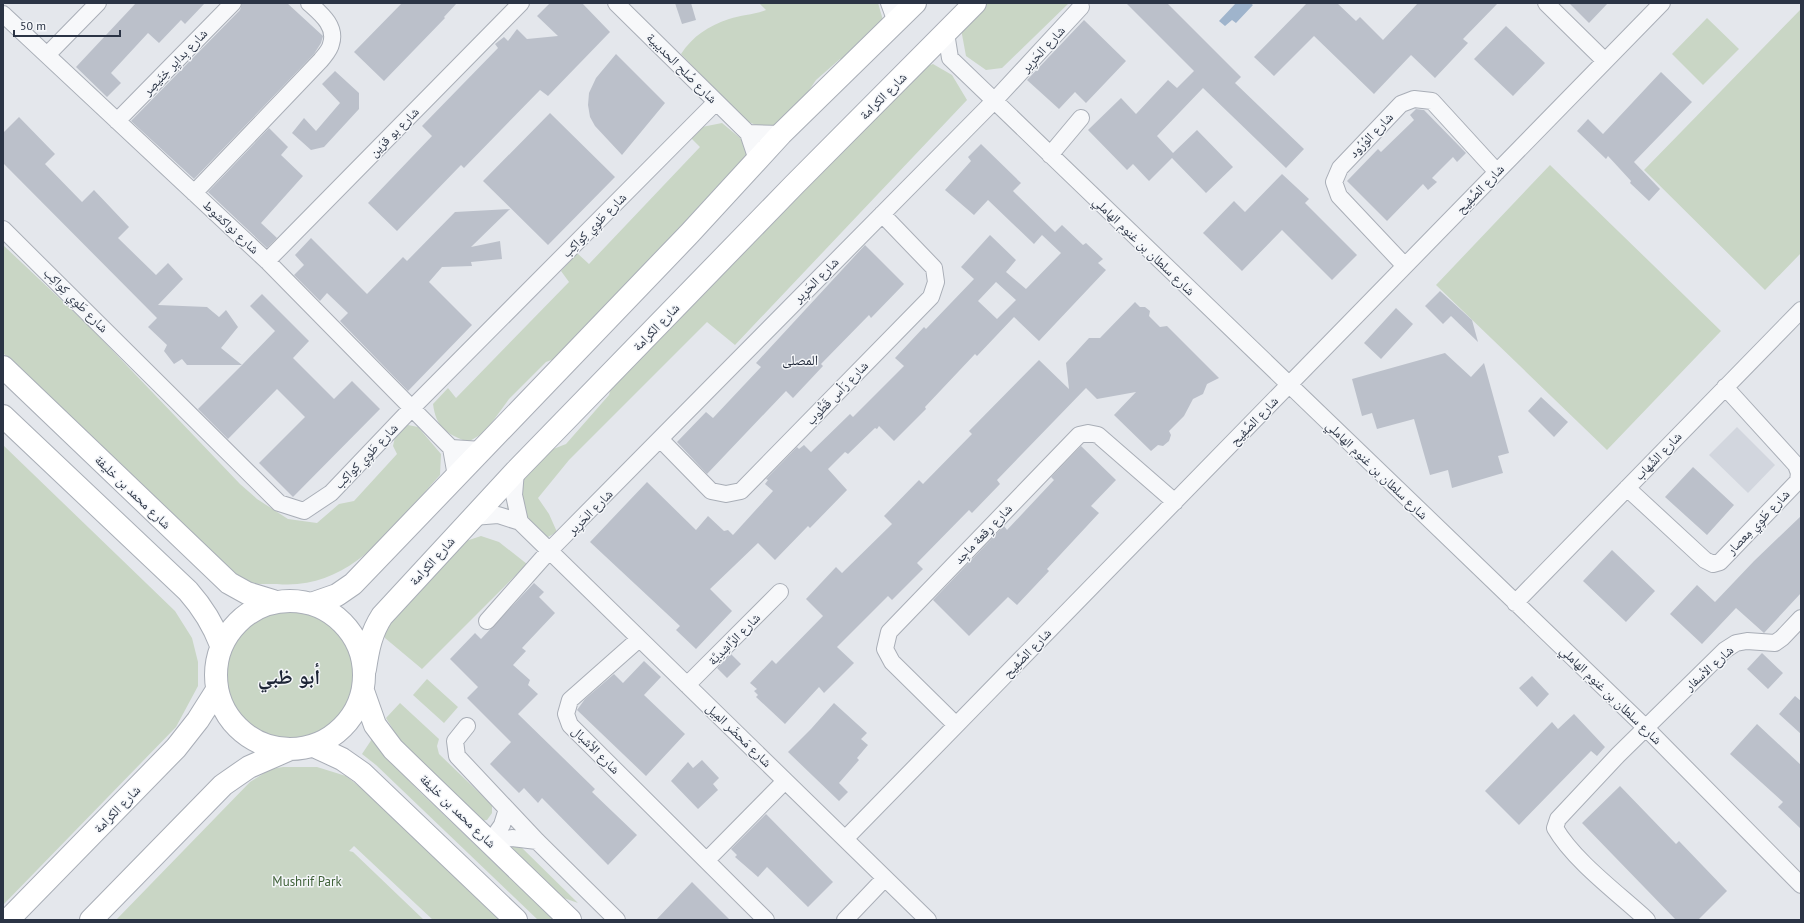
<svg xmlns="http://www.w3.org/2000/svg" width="1804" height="923" font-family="'PT Sans','Noto Naskh Arabic',sans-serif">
<rect width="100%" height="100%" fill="#e4e7ec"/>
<!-- built -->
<path fill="#d2d6de" d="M1737 427 1775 465 1748 493 1709 455Z"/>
<!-- green -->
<path fill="#c9d6c5" d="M759 3H878L883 20 852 58 840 59 816 80 787 123 765 129 744 120 681 54C693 36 708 26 729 19 741 15 753 15 766 10Z
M985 3H1069L1002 68 986 70 966 56 961 29Z
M1801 9V253L1765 290 1644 170Z
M1707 18 1739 49 1703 85 1672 54Z
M933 64 952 75 967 100 735 345 707 322 569 460 538 498 549 514 557 532 548 537 533 538 513 519 507 507 510 491 543 453 566 444 609 395 616 372 918 70Z
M722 123 745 142 752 161 562 356 546 362 509 399 485 432 468 442C447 434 436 428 433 404L448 388 456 398 569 282 561 271 577 253 589 264 700 147 690 137 702 127Z
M1550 165 1721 331 1607 450 1436 285Z
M3 245 91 328 240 484 257 499 288 519 317 523 339 504 354 501 397 454 393 446 395 437 408 425 418 427 441 454 440 475C395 524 352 591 277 584 268 584 254 585 247 581 235 576 224 566 214 558L3 353Z
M3 445 175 611 192 638 198 662V686L176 727 3 905Z
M481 536 499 542 527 564 422 669 385 638 384 628 466 541Z
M224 675a65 65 0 1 1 130 0a65 65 0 1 1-130 0Z
M427 679 458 707 444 723 413 695Z
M400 703 439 739 437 746 439 754 492 805V813L487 820 480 821 402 744 386 718Z
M374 736 388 759 420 792 554 920H538L376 765 362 754Z
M283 767H317L346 776 370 795 502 920H433L354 846 349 851 353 852 424 920H116L250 782 271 769Z
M517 843 578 903 558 896 504 844Z"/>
<!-- water -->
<path fill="#9fb4cc" d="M1236 3H1250L1253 5 1236 23 1232 20 1225 26 1219 21Z"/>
<!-- building -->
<path fill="#bbc0ca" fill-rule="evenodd" d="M136 3H205L185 24 181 20 159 43 148 33 111 73 121 83 107 97 76 67Z
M242 3H287L323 36 321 43 314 54 194 179 131 121 240 10Z
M402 3H457L444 17 445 18 384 81 354 52Z
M550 3H582L610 32 548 96 540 90 464 168 461 165 397 231 368 203 432 136 422 126 498 48 495 44 504 37 508 41 517 29 527 39 558 36 537 16Z
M675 3H691L696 20 682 24Z
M1126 3H1167L1241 77 1235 83 1304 149 1286 168 1203 88 1157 136 1173 153 1197 130 1233 167 1206 193 1172 158 1149 181 1133 164 1127 170 1088 130 1121 98 1136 114 1168 80 1177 88 1194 71Z
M1307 3H1337L1356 21 1360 17 1383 40 1418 3H1498L1463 39 1468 43 1435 78 1411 55 1374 94 1314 36 1274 76 1254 57Z
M1569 3H1608L1589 23Z
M1084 20 1126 61 1086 103 1075 92 1059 109 1027 80Z
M1506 26 1545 63 1513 96 1474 59Z
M616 54 665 103 622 155 595 126 590 117 588 105 589 93 596 78Z
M335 71 359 93V109L324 147 311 150 292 133 304 118 316 131 340 103 322 84Z
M1661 72 1692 102 1634 162 1660 189 1649 201 1630 183 1631 181 1608 156 1606 159 1577 131 1588 119 1603 134Z
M1416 109 1424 110 1466 153 1457 162 1453 157 1432 178 1437 182 1428 190 1423 184 1387 221 1347 181 1378 149 1381 152 1414 120 1410 115Z
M550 113 615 177 548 245 483 181Z
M19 117 55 154 45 164 82 202 94 190 129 227 118 238 156 275 168 263 183 279 158 305 207 307 219 317 226 310 238 327 221 348 242 365 275 331 250 306 262 294 309 341 293 358 334 399 352 381 380 409 293 497 259 463 305 417 277 389 228 439 198 409 242 365H187L182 359 174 364 164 351 167 345 148 327 157 318 3 163V133Z
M269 128 288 147 281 155 303 176 261 223 277 238 267 248 208 192Z
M981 144 1021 183 1013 191 1055 232 1062 225 1083 245 1086 243 1103 259 1098 263 1106 270 1039 341 1014 317 977 356 975 354 925 407 926 409 894 441 879 426 877 429 875 428 848 454 845 452 828 469 847 490 810 528 808 526 775 560 758 543 710 589 732 611 696 649 676 630 680 626 590 542 647 482 696 530 708 516 724 531 728 530 733 535 773 491 765 484 768 480 766 479 797 447 799 449 804 445 811 452 850 414 853 417 904 366 895 358 924 327 926 329 974 279 961 267 990 235 1016 260 1006 272 1026 289 1061 253 1042 235 1034 244 988 200 974 215 945 190 971 161 968 157ZM996 282 1016 300 997 319 978 301Z
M1282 174 1309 199 1305 203 1357 255 1332 280 1282 230 1242 271 1203 233 1234 201 1245 212Z
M510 209 471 247 500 241 502 259 471 262 472 266 442 267 429 282 472 325 408 391 340 321 348 313 327 293 320 301 294 275 304 265 295 255 311 238 367 294 403 257 407 261 455 212Z
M865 245 904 284 871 318 869 315 821 364 823 366 793 398 786 391 707 474 677 442 706 412 713 418 761 367 756 363Z
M1440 291 1472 320 1478 342 1451 316 1443 324 1425 306Z
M1135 302 1140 307H1145L1150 311 1149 316 1160 327 1167 326 1219 378 1207 384 1203 394 1193 399 1184 416 1169 431 1171 435 1169 441 1163 446 1158 445 1151 451 1114 415 1136 392 1097 399 1086 388 997 480 1000 484 972 513 969 510 917 563 923 569 892 600 888 596 837 647 854 663 824 693 819 687 785 724 756 697 758 695 754 691 757 689 750 683 772 660 776 664 823 616 806 599 836 567 842 573 892 524 884 516 919 480 923 484 972 434 969 431 1039 360 1069 389 1066 363 1089 338H1100Z
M1396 308 1413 324 1381 359 1364 343Z
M1445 353 1471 377 1484 363 1509 453 1498 456 1503 473 1452 488 1448 470 1430 475 1414 419 1377 429 1372 413 1362 416 1352 379Z
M1541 397 1568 422 1554 437 1528 411Z
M1081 446 1116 480 1091 506 1099 513 1047 569 1049 571 1017 605 1008 597 969 636 933 600 1004 526 1007 530 1054 480 1051 477Z
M1693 467 1734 505 1707 535 1665 497Z
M1801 516V593L1764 633 1736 608 1702 644 1670 614 1697 585 1715 602 1754 561Z
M1612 550 1655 591 1626 622 1583 581Z
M534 583 544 592 539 597 555 613 522 648 526 651 513 665 530 680 528 685 538 694 518 714 595 789 592 792 637 835 608 865 542 798 538 803 524 788 519 793 490 764 511 742 467 698 478 687 450 659 475 633 481 639Z
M1762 653 1783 673 1768 689 1747 669Z
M731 654 741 664 727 678 717 668Z
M644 661 661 677 644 695 685 734 646 776 577 710 585 699 614 674 623 683Z
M1532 676 1549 694 1537 707 1519 688Z
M1795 696 1801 701V734L1779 714Z
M834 703 867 733 861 739 868 745 857 758 859 760 839 783 848 792 839 801 788 752 811 729Z
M1574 714 1605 747 1597 756 1591 751 1519 825 1485 791 1552 722 1558 729Z
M1757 724 1801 765V829L1778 807 1783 802 1730 754Z
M702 760 719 778 713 784 718 790 698 809 671 781 688 762 693 768Z
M1620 786 1676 844 1679 841 1727 891 1698 920H1676L1582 823Z
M766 814 833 882 808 907 767 867 758 877 735 857 737 855 731 849Z
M692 882 730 920H656Z"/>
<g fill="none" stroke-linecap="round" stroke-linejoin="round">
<defs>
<path id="minor" d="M616 3 748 133 757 160
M889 3 896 22
M1546 3 1605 61
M3 14 267 261 451 448 456 476
M946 33 950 58 1646 728 1801 885
M47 55 98 3
M117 121 233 3
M748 133 781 134
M1050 155 1081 118
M194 193 321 60C324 56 330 50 331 44 337 26 320 13 309 3
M3 229 279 503 304 511 331 493 412 408 716 102
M267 261 521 3
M1405 266 1339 196 1334 182 1340 168 1401 104 1414 99 1432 101 1497 172
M661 440 711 491 726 494 741 491 931 297 936 282 934 268 882 214
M451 448 482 450
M516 471 514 495 520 522
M1627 488 1705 560 1713 564 1720 562 1798 481 1799 473 1796 465 1725 387
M473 517 498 515 520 522 928 920
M1515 603 1801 310
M487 621 549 551 994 101 1081 7
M639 639 570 700 566 714 570 725 766 920
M687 685 780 592
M956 725 892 662 885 649 889 632 1079 435 1088 433 1098 435 1175 502
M467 726 455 741 457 756 537 841 617 920
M845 839 1662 3
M490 842 512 838 537 841
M490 842 502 825 507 809
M707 860 785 781
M845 920 885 878
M1647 920C1619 894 1574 861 1555 828L1558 819 1618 755 1725 650 1736 643 1747 641 1775 643 1782 638 1801 618"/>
<path id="secondary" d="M3 367 229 583 247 593 273 601
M3 416 188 591C203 608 213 624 221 645
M216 675a74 74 0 1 1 148 0a74 74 0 1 1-148 0Z
M314 603 337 595 353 584 690 233 781 134 915 3
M365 669C368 649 371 633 382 616L516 471 794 185 975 3
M363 691 375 725 393 749 570 920
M314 746 342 759 362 773 516 920
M8 920 176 748 198 720 217 690
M91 920 223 785 249 767 288 750"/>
</defs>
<!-- minor casing -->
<use href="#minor" stroke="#a9aeb7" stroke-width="18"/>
<!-- secondary casing -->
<use href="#secondary" stroke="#a9aeb7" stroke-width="24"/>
<!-- minor -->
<use href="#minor" stroke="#f7f8fa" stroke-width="16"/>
<!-- secondary -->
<use href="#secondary" stroke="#fff" stroke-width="22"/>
</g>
<g text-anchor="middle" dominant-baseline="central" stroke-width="3" stroke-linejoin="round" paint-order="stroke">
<!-- street labels -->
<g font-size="13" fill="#2b3445" stroke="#f4f6f9">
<text transform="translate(1043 49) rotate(-47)">شارع الحَرِير</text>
<text transform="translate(175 62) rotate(-46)">شارع بِدايِر خِنَيصِر</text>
<text transform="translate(682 68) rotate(45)">شارع صُلح الحديبية</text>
<text transform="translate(883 96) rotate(-45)">شارع الكرامة</text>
<text transform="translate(394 132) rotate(-45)">شارع بو قرَين</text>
<text transform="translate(1371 135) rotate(-46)">شارع الوُرُود</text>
<text transform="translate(1480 189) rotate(-46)">شارع الصَّفِيح</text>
<text transform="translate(594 225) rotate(-45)">شارع طَوِي كِواكِب</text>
<text transform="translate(231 227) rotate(43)">شارع نواكشوط</text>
<text transform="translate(1144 246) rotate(44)">شارع سلطان بن غنوم الهاملي</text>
<text transform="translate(816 280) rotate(-45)">شارع الحَرِير</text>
<text transform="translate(76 300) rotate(45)">شارع طَوِي كِواكِب</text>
<text transform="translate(656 327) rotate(-46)">شارع الكرامة</text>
<text transform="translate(837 393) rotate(-46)">شارع رَأس قَطُّوب</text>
<text transform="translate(1254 421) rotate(-46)">شارع الصَّفِيح</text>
<text transform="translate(366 456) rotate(-46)">شارع طَوِي كِواكِب</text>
<text transform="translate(1658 456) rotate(-46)">شارع الشِّهاب</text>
<text transform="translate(1377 470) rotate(44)">شارع سلطان بن غنوم الهاملي</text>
<text transform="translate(133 492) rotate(44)">شارع محمد بن خليفة</text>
<text transform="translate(590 512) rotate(-45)">شارع الحَرِير</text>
<text transform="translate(1758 522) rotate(-46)">شارع طَوِي مِعصار</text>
<text transform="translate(983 534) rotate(-46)">شارع رِقعة ماجِد</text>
<text transform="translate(432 561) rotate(-48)">شارع الكرامة</text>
<text transform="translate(734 639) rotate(-45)">شارع الرَّاشِدِيَّة</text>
<text transform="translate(1027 653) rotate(-46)">شارع الصَّفِيح</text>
<text transform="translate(1709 668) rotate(-42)">شارع الأسفار</text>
<text transform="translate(1611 695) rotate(44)">شارع سلطان بن غنوم الهاملي</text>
<text transform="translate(739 735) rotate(44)">شارع مَحضَر المِيل</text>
<text transform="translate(596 750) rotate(45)">شارع الأشبال</text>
<text transform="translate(117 809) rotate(-46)">شارع الكرامة</text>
<text transform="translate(458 811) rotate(44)">شارع محمد بن خليفة</text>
</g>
<!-- park labels -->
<g font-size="13" fill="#3f6138" stroke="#f4f6f9">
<text x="307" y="881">Mushrif Park</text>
</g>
<!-- neighbourhood labels -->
<g font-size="14" fill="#1d2536" stroke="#f4f6f9">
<text x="800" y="360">المصلى</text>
</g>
<!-- town labels -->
<g font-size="21" font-weight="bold" fill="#1d2536" stroke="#f4f6f9">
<text x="289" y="676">أبو ظبي</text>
</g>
</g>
<!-- border -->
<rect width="1804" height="923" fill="none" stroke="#2b3445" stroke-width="8"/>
<!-- scale -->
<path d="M14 30v6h106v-6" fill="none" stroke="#2b3445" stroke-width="2"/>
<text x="20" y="30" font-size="12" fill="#2b3445" stroke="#f4f6f9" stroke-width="3" paint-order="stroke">50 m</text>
</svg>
